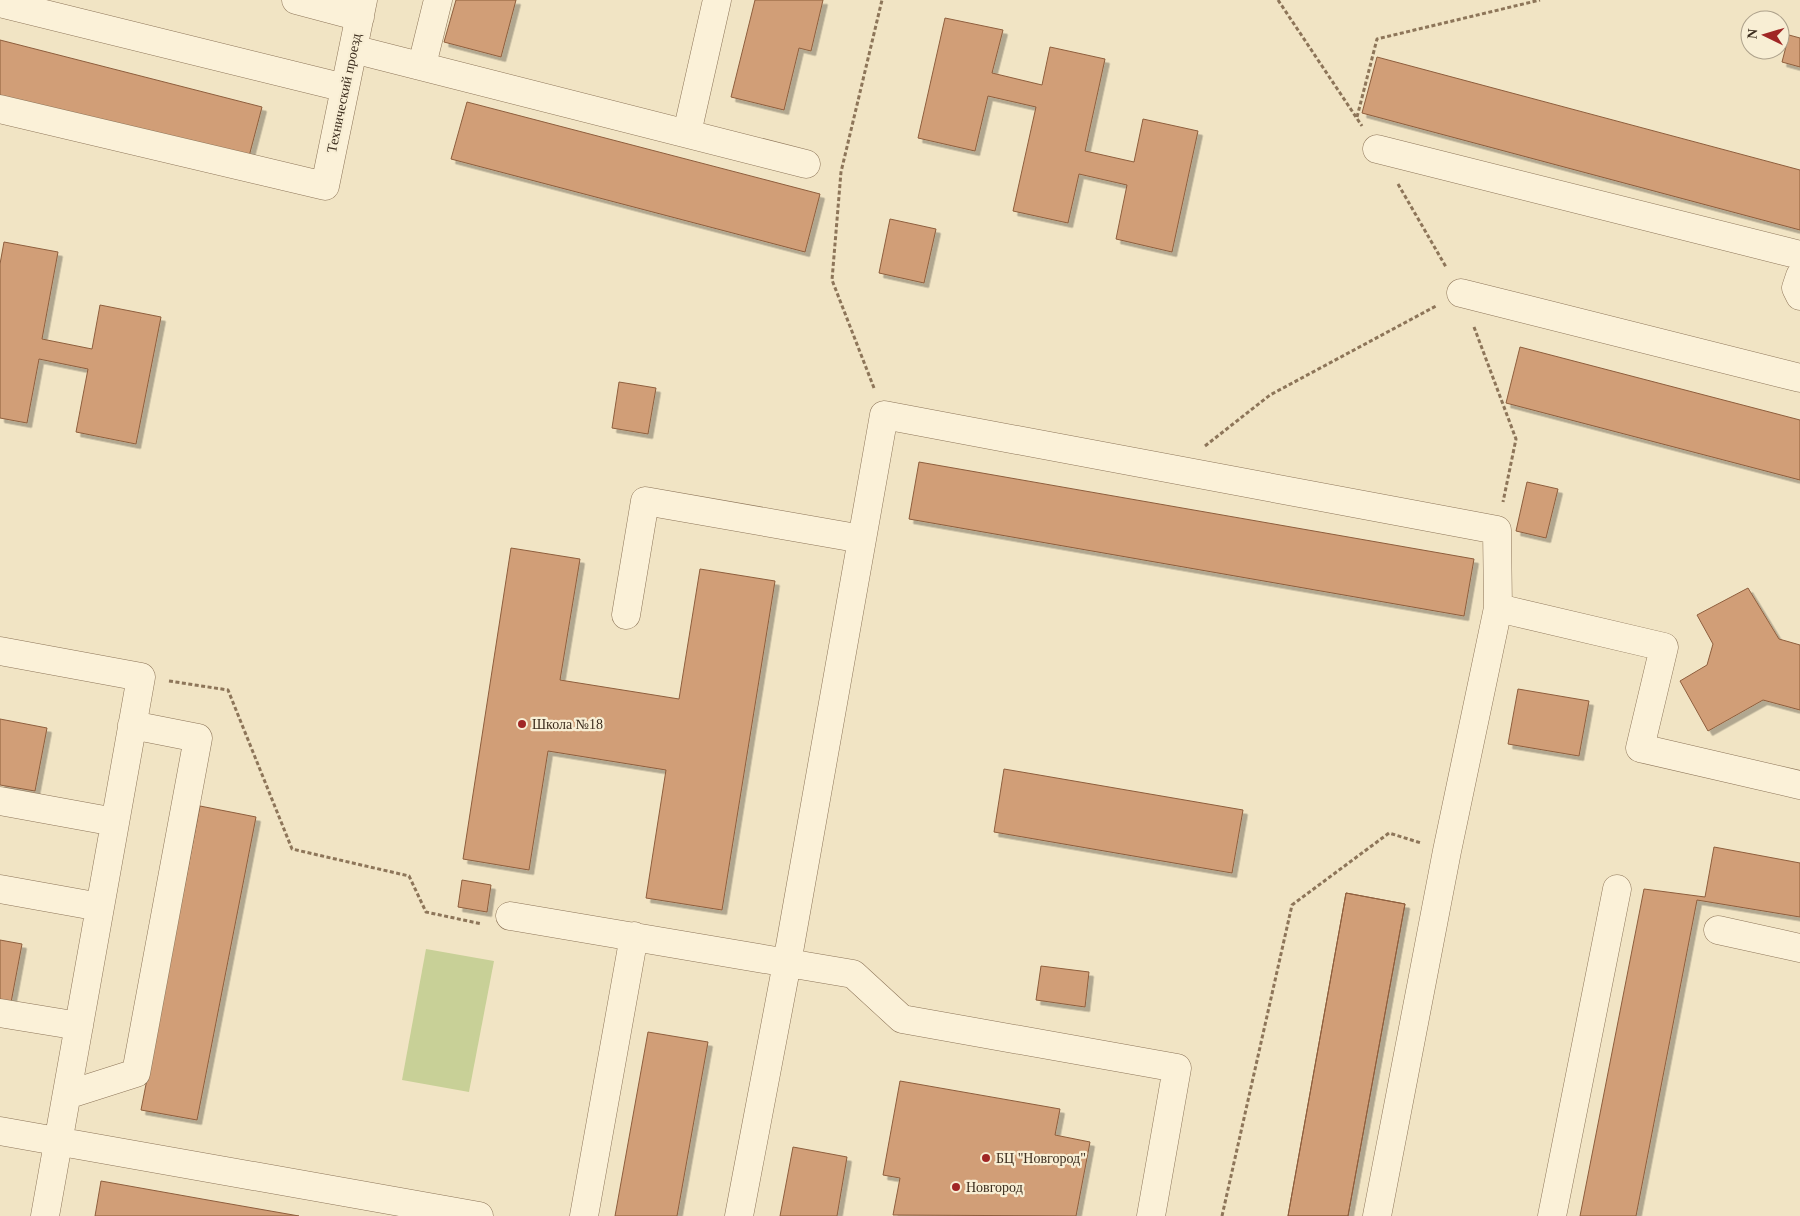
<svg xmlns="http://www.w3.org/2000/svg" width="1800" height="1216" font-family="Georgia,serif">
<defs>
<filter id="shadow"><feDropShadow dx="4.5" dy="4.5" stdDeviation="0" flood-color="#0004"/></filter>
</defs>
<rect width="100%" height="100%" fill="#f1e4c4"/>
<!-- green -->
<path fill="#c8d097" d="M426 949 494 961 469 1092 402 1080Z"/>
<!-- building -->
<path fill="#d19e77" stroke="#8e5e3d" filter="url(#shadow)" d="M456 0H516L501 57 444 42Z
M755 0H823L811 51 799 48 784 110 731 97Z
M945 18 1003 30 992 73 1042 85 1050 47 1105 59 1085 151 1134 162 1143 119 1198 131 1172 252 1116 239 1127 185 1079 174 1068 223 1013 211 1036 107 988 96 975 151 918 138Z
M1789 35 1800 38V67L1782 62Z
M0 40 262 107 247 164 0 101Z
M1377 57 1800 170V230L1362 113Z
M467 102 820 194 805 252 451 159Z
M890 219 936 229 924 283 879 273Z
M4 242 58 252 42 339 92 349 100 305 161 317 136 444 76 432 88 369 39 359 27 423 0 418V264Z
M1520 347 1800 420V480L1506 403Z
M619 382 656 388 648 434 612 428Z
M919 462 1474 559 1464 616 909 519Z
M1527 482 1558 489 1546 538 1516 531Z
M511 548 580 559 560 680 679 699 700 569 775 581 722 910 646 898 666 770 548 751 529 870 463 859Z
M1748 588 1779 639 1800 645V710L1763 700 1708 731 1680 681 1707 665 1713 644 1697 615Z
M1518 689 1589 701 1579 756 1508 744Z
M0 719 47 728 35 791 0 785Z
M1004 769 1243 810 1232 873 994 832Z
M200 806 256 817 197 1120 141 1110Z
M1714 847 1800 863V917L1697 900 1636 1216H1580L1644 889 1705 897Z
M462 880 491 885 487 912 458 907Z
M1346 893 1405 904 1348 1216H1288Z
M1346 893 1405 904 1348 1216H1288Z
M0 940 22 944 10 1008 0 1006Z
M1041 966 1089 972 1085 1007 1036 1000Z
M648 1032 708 1042 677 1216H615Z
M900 1081 1060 1109 1055 1135 1090 1142 1076 1216 893 1215 900 1178 883 1175Z
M793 1147 847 1157 837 1216H780Z
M101 1181 219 1202 299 1216H95Z"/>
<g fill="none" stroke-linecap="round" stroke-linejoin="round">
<defs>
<path id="minor" d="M296 0 360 17
M0 3 345 88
M353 49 806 164
M422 65 438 0
M0 109 325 186 363 0
M687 133 717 0
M1377 149 1800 255
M1800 276 1796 288 1800 296
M1461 293 1800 378
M1498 608 1664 647 1640 748 1800 785
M626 615 645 501 862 539
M0 651 141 677 45 1216
M0 801 115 822
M0 889 100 907
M510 916 853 974 902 1019 1177 1068 1151 1216
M1718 930 1800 948
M0 1013 79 1026
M67 1095 136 1073 198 738 132 725
M0 1131 479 1216
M584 1216 634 936
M739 1216 787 963 884 415 1497 530 1498 608 1447 851 1377 1216
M1552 1216 1617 889"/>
</defs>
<!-- minor casing -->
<use href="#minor" stroke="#8d7559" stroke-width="29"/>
<!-- path -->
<path stroke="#8d7559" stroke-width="3" stroke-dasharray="4 2.5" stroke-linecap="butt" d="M1278 0 1362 126
M1357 117 1377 39 1540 0
M1398 184 1446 267
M1474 327 1516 439 1503 502
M874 388 832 280 841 172 882 0
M1205 446 1270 395 1436 306
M169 681 228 690 292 849 409 876 426 912 482 924
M1222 1216 1292 905 1389 833 1421 843"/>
<!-- minor -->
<use href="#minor" stroke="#fbf1d8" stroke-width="28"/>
</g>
<!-- markers -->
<g fill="#a02625" stroke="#f8eed4" stroke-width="2">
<circle cx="522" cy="724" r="5"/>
<circle cx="986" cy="1158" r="5"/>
<circle cx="956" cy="1187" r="5"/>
</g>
<g text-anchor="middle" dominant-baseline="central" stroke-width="4.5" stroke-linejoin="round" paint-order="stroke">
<!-- street labels -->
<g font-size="14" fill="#3c2d1e" stroke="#f8eed4">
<text transform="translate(344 93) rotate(-78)">Технический проезд</text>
</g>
<!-- poi labels -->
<g font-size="14" fill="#3c2d1e" stroke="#f8eed4" text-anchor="start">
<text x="532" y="724">Школа №18</text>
<text x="996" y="1158">БЦ "Новгород"</text>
<text x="966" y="1187">Новгород</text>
</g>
</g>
<!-- north arrow -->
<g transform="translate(1765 35) rotate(275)"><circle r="24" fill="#f8eed4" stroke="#ada18b"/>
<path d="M0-4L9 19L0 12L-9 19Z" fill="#a02625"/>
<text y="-8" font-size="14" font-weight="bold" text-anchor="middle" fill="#3c2d1e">N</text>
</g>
</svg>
